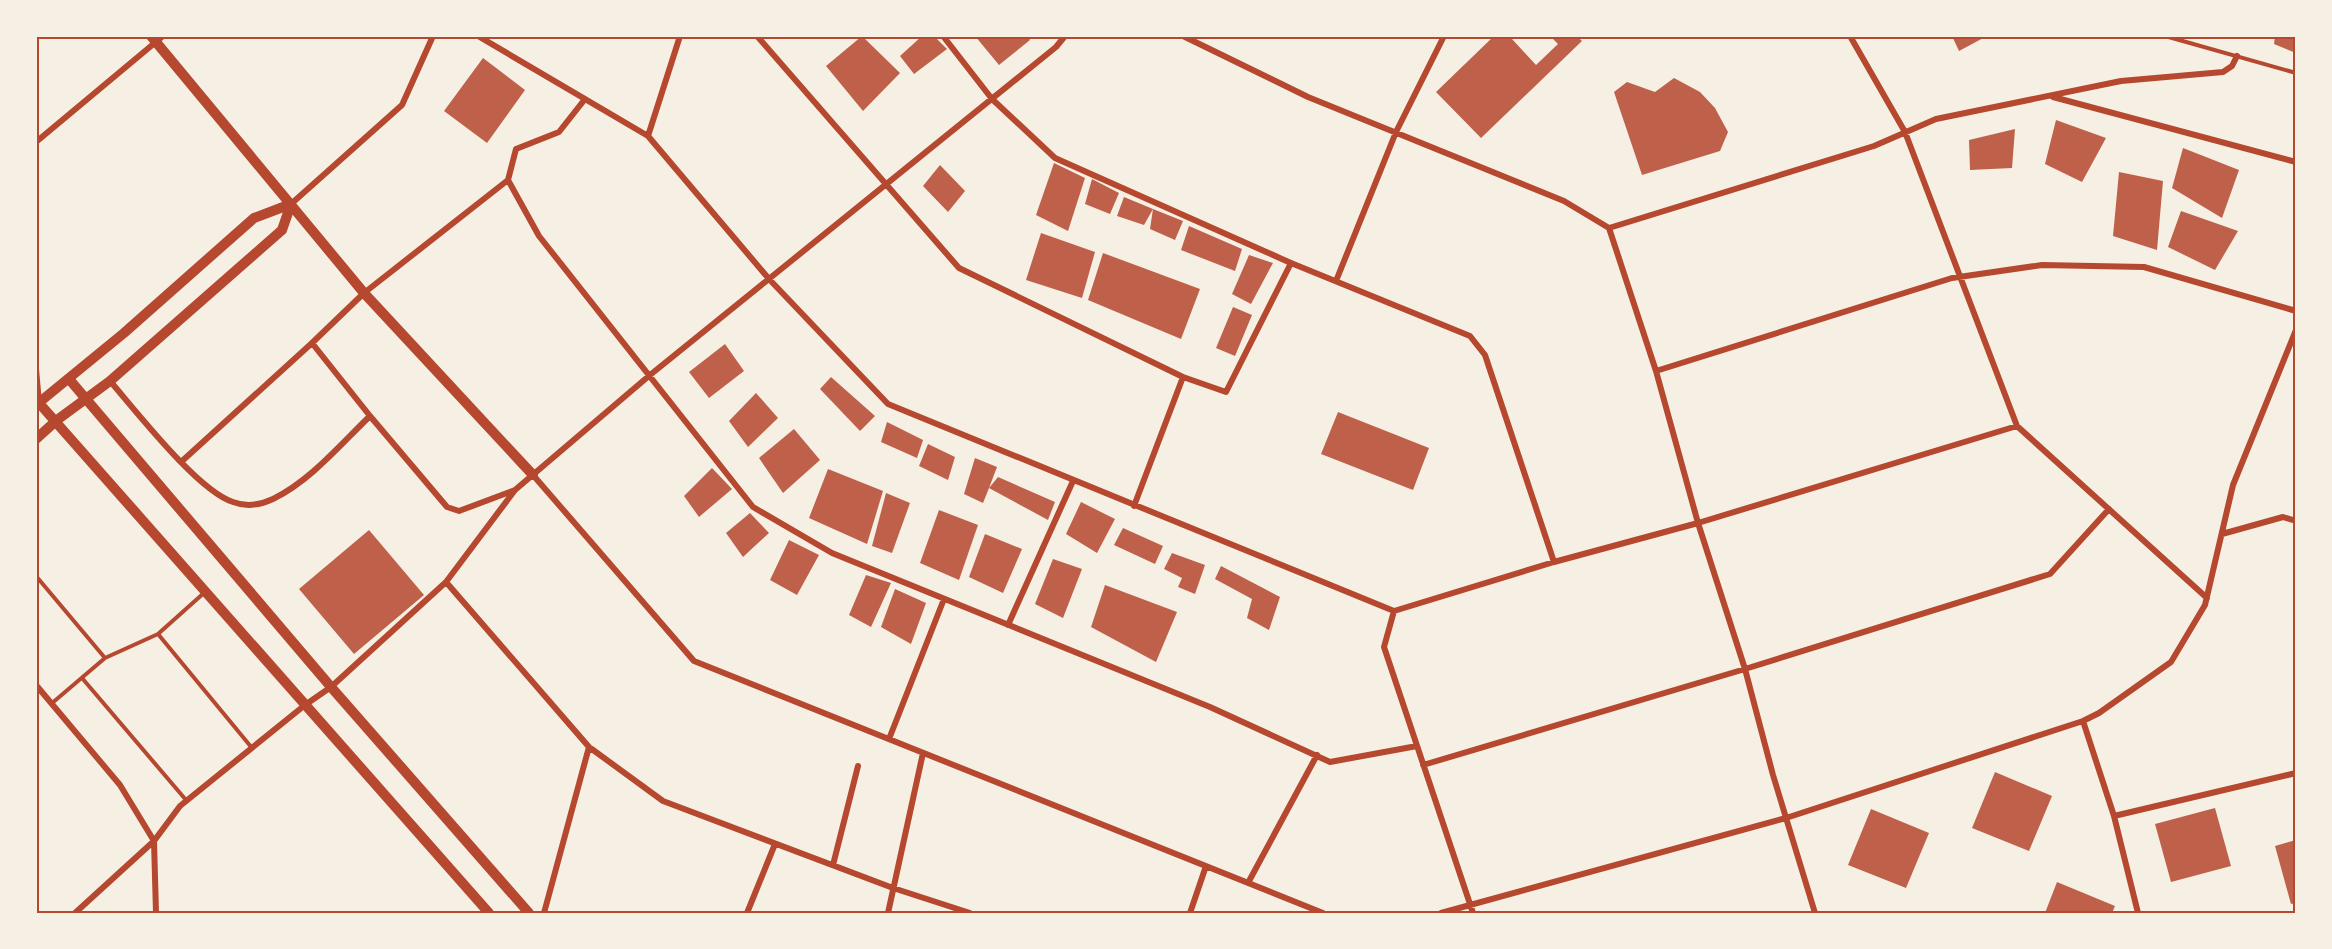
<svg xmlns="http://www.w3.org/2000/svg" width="2332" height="949" font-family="'Exo 2',sans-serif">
<rect width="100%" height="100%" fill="#f6efe4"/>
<!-- building -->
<path fill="#bf614a" d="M862 36 900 73 863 111 826 66Z
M922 36H934L947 49 914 74 900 56Z
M975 36H1028L1030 40 999 65Z
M1494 36H1514L1512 39 1536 65 1558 44 1550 36H1577L1582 41 1481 138 1436 92Z
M1952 36H1987L1959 51Z
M2275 36H2296V53L2274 44Z
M483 58 525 90 487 143 444 111Z
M1674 78 1700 92 1715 108 1728 132 1720 151 1642 175 1614 92 1627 82 1655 92Z
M2056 120 2106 138 2082 182 2045 164Z
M2015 129 2012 168 1970 170 1969 140Z
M2183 148 2239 170 2222 218 2172 188Z
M1054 163 1085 178 1068 231 1036 215Z
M940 165 965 191 948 212 923 186Z
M2119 172 2163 181 2157 250 2113 236Z
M1092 179 1119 193 1110 214 1085 204Z
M1124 197 1153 209 1183 221 1175 240 1150 229 1153 209 1144 225 1117 216Z
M2181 211 2238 231 2215 270 2168 247Z
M1189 226 1242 249 1235 271 1181 250Z
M1041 233 1095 252 1082 298 1026 280Z
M1103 253 1200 289 1181 339 1088 300Z
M1249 255 1273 263 1251 304 1232 294Z
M1233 307 1252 315 1235 356 1216 348Z
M725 344 744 371 709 398 689 372Z
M831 377 875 416 860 431 820 389Z
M756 393 778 418 748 447 729 421Z
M1338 412 1429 448 1413 490 1321 454Z
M887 422 923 440 917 458 881 442Z
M794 429 820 460 783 493 759 458Z
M928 444 955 457 948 480 919 466Z
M975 458 997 467 989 488 998 477 1055 502 1048 520 989 488 983 503 964 494Z
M712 468 732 489 699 517 684 496Z
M828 469 883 491 867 544 809 518Z
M886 493 910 503 892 553 872 546Z
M1081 502 1115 519 1097 553 1066 534Z
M939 510 978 525 959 580 920 563Z
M750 513 769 533 743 557 726 533Z
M1123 528 1163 546 1155 564 1114 545Z
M369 530 424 595 354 654 299 589Z
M985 534 1022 549 1003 593 969 577Z
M789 540 819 555 797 595 770 580Z
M1172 553 1205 565 1195 594 1178 587 1182 578 1164 569Z
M1053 559 1082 569 1063 618 1035 604Z
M1221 566 1280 597 1269 630 1247 618 1252 599 1215 579Z
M866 575 891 583 871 627 849 615Z
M1105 585 1177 612 1156 662 1091 627Z
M895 589 926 603 911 644 881 627Z
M1995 772 2052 796 2029 851 1972 828Z
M2215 808 2231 866 2171 882 2155 824Z
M1871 809 1929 833 1906 888 1848 865Z
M2296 840V903L2291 904 2275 846Z
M2057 882 2115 906 2112 913H2045Z"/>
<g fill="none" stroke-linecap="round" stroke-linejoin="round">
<!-- service -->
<path stroke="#b5482f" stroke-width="4" d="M2165 36 2296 73
M36 576 105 658
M158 634 252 748
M82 678 186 800
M51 704 105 658 158 634 205 592"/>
<!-- minor -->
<path stroke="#b5482f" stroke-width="6" d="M478 36 648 136
M680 36 648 136 769 279 888 404 1394 611 1554 562 1698 523 2017 426 2207 598
M757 36 959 268 1183 377
M943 36 992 99 1055 158 1291 263 1470 336 1485 355 1554 562
M1183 36 1308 97 1564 201 1609 228 1656 371 1698 523 1745 669 1773 775 1815 913
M1850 36 1905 132 2017 426
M2053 97 2296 162
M36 142 163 36
M508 180 539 236 753 507 832 553 1210 707 1330 762 1417 746
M291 204 402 105 433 36
M1609 228 1874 146 1936 119 2121 81 2223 72 2232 66 2237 56
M1336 281 1396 132 1444 36
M312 343 370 416 447 507 459 511 515 490
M36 369 39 403 38 402
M1656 371 1952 278 2042 265 2144 267 2296 311
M110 381C136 411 198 491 233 502 246 507 260 505 273 499 310 481 340 445 370 416
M181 462 312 343 364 293 508 180 516 149 559 132 585 99
M533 475 694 661 1323 913
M1134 506 1183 377 1226 392 1291 263
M2222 534 2283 517 2296 521
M446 582 589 747 663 801 893 888 970 913
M1394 611 1384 647 1473 913
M1008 625 1073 481
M36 685 120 785 154 841 75 913
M2083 721 2114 816 2138 913
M889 739 944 599
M1423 765 1745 669 2050 574 2109 509
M2114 816 2296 773
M833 865 858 766
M1248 883 1317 755
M156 913 154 841 180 806 305 705 331 687 446 582 515 490 650 375 1056 47 1065 36
M544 913 589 747
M747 913 775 844
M888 913 923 753
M1190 913 1206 866
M1441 913 1786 818 2083 721 2099 713 2171 662 2205 605 2233 485 2296 330"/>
<!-- tertiary -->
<path stroke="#b5482f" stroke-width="10" d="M151 36 364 293 533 475
M69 379 331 687 529 913
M39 403 489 913
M36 405 124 333 254 218 291 204
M36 439 57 420 110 381 282 230 291 204"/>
</g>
<!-- border -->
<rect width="2332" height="949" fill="none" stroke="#f6efe4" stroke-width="75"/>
<rect x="38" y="38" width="2256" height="874" fill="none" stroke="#b5482f" stroke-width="2"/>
</svg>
